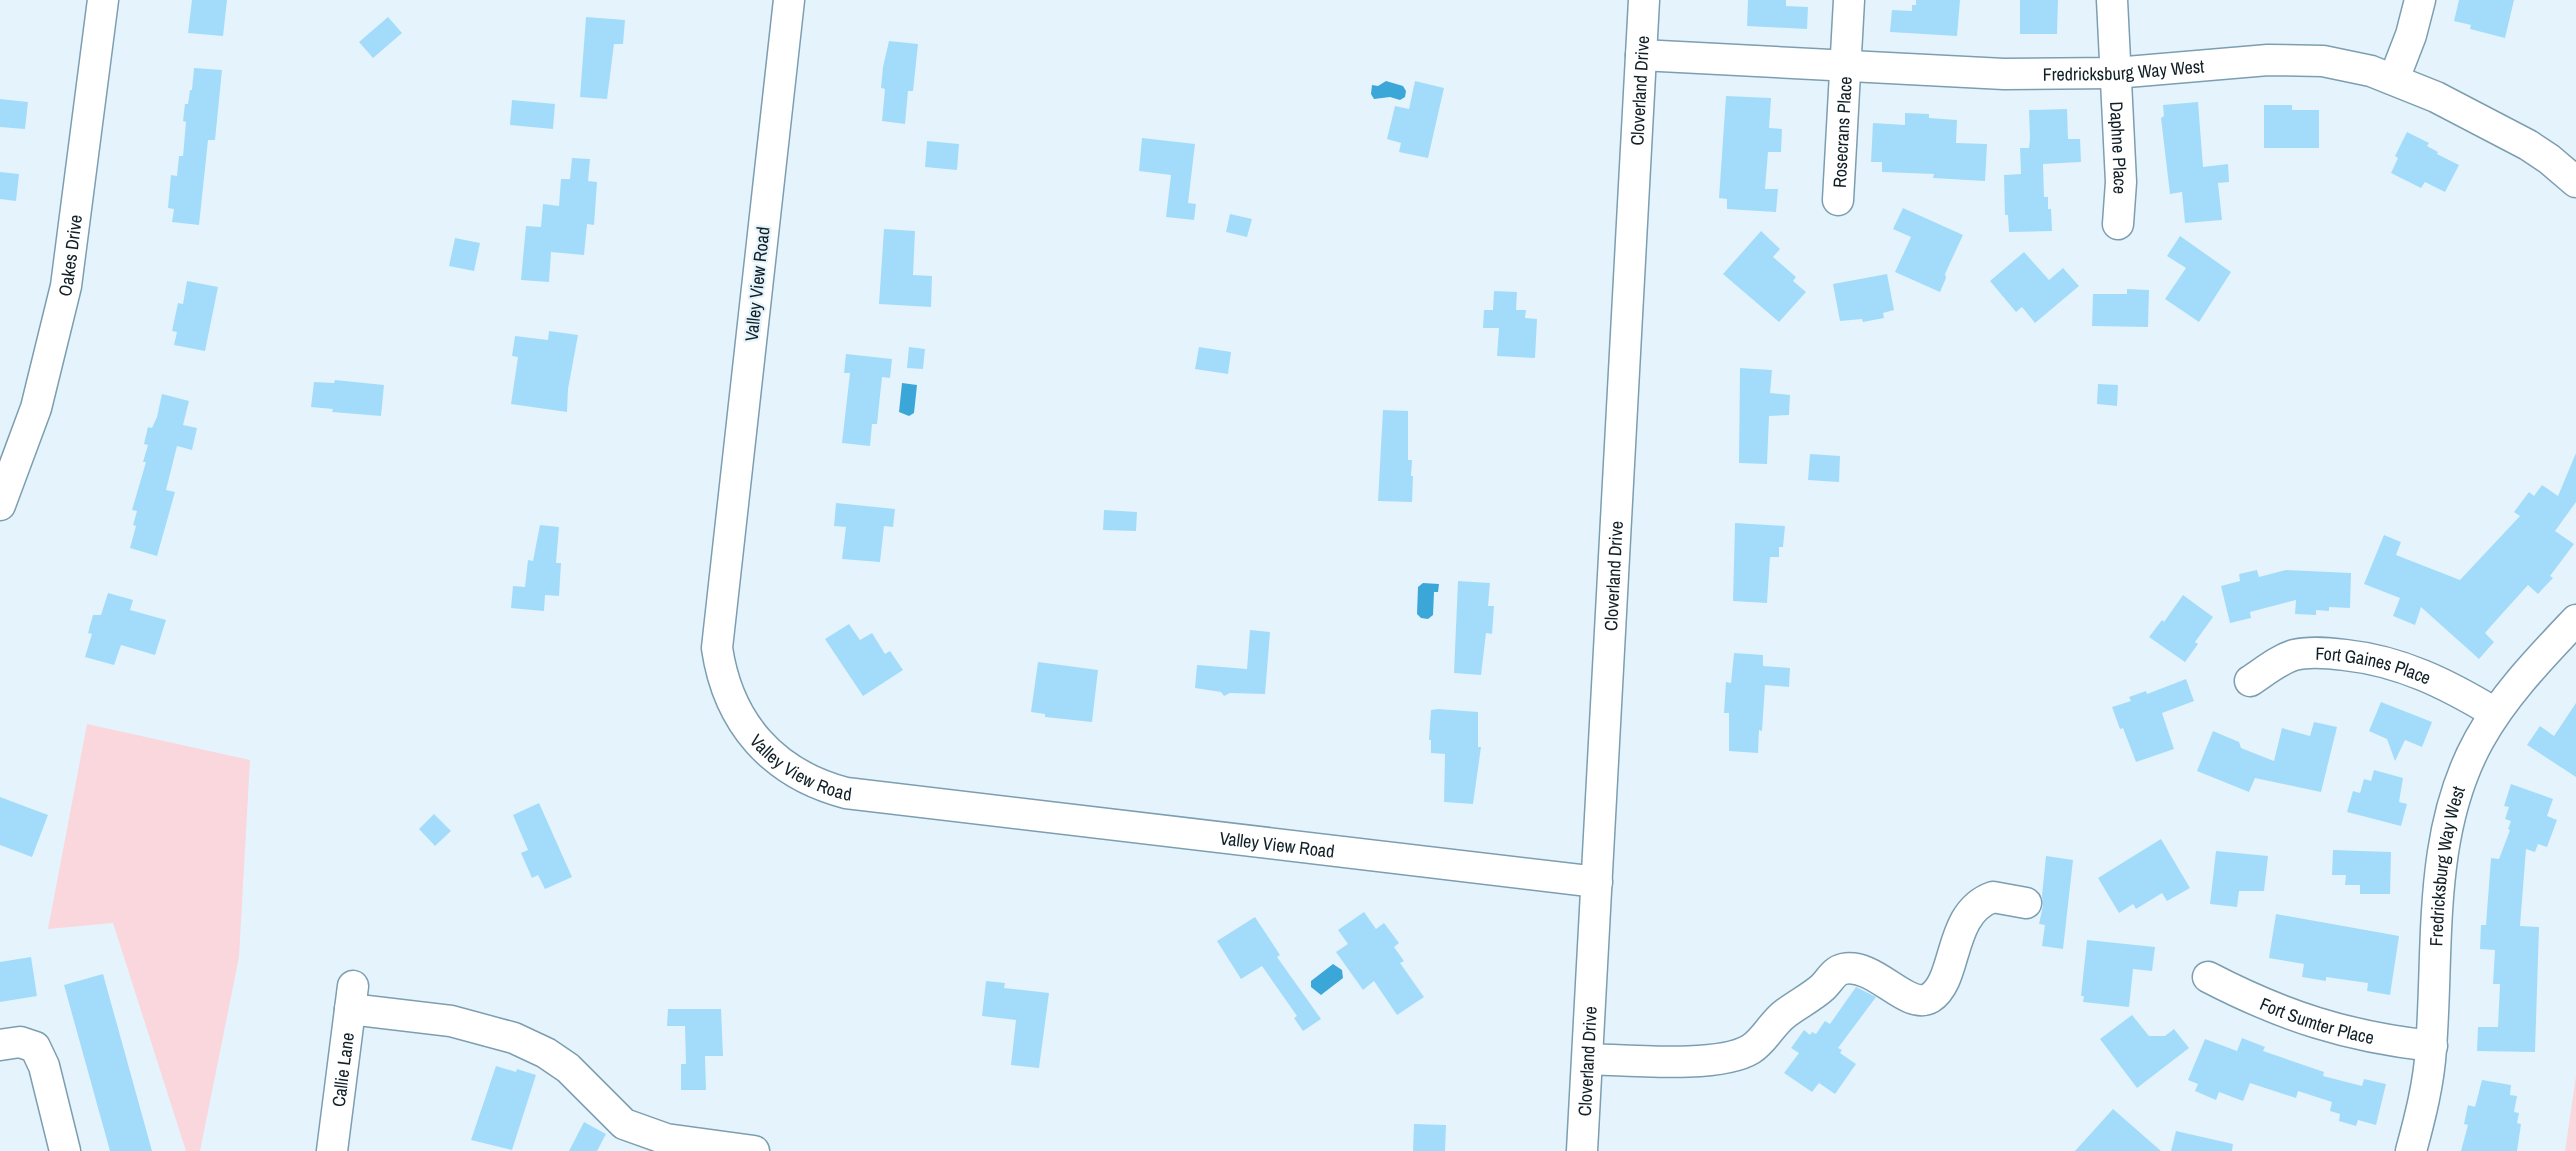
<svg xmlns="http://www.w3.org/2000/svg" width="2576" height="1151" font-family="'Archivo Narrow',sans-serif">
<rect width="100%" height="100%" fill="#e5f4fc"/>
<!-- green -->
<path fill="#fad7dc" d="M87 724 250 760 239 957 200 1151H186L113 923 48 929Z
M2576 1076V1151H2565Z"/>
<!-- water -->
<path fill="#3ba6d8" d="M1386 81 1403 86 1406 91 1405 97 1400 100 1390 97 1374 99 1371 94 1372 85 1378 86Z
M902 383 917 385 914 413 909 416 899 412Z
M1423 583 1439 584 1438 592H1434L1433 615 1428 619 1421 618 1417 614 1418 587Z
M1333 964 1342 970 1343 978 1321 995 1311 987V981Z"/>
<!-- building -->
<path fill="#a3dcfa" d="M192 0H227L223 36 188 33Z
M1748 0H1786V6L1808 7 1807 29 1747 26Z
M1916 0H1960L1957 36 1890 32 1892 10 1912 11V5H1916Z
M2020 0H2058L2057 34H2020Z
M2459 0H2514L2505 38 2470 29 2471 25 2454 21Z
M388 17 402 33 373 58 359 42Z
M586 17 625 20 623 44H614L607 99 580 97Z
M889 41 918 44 913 91H908L905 124 882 121 885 89 881 88 883 67Z
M194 68 222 70 215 140H208L199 225 172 222 174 209 168 208 171 175 177 176 179 156H183L186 122 183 121 185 104H188L190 90H192Z
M1415 81 1444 88 1428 158 1399 152 1401 143 1387 139 1395 106 1409 109Z
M1726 96 1771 98 1769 128 1782 129 1781 152H1768L1765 189H1778L1776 212 1727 209V199L1719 198Z
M0 99 28 102 25 129 0 127Z
M512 100 555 104 553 129 510 125Z
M2198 102 2203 167 2228 164 2229 182 2218 183 2222 220 2185 223 2182 192 2170 194 2161 118 2164 116 2163 105Z
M2264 105H2292V110H2319V148H2264Z
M2067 109 2068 139H2080L2081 162 2043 164 2044 197H2048V209H2051L2052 231 2009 232 2008 215H2005L2004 175 2021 174 2020 148H2029L2030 139 2029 110Z
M1905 113 1929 114V118L1957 120 1956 143 1987 144 1985 181 1933 178 1934 174 1882 172V162H1871L1873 123 1905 125Z
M2407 132 2429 143 2427 146 2438 152 2437 154 2459 165 2445 192 2425 182 2421 188 2391 173 2398 158 2395 156Z
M1142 138 1195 144 1188 203 1196 204 1194 220 1166 217 1171 175 1139 171Z
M927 141 959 144 957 170 925 167Z
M572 158 590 159 588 181 597 182 594 225 587 224 584 255 551 252 549 282 521 280 526 226 541 227 543 204 559 206 561 179H570Z
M0 172 19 174 16 201 0 199Z
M1903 208 1963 235 1945 274 1946 278 1940 292 1895 272 1911 237 1893 229Z
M1230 214 1252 219 1247 237 1226 232Z
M884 229 915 231 913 275 932 276 931 307 879 304Z
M1761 231 1780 249 1773 257 1796 277 1793 281 1806 292 1779 322 1723 274Z
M2180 236 2231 272 2199 322 2165 299 2186 268 2167 256Z
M455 238 480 243 474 271 449 266Z
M2024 252 2049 280 2063 268 2079 286 2035 323 2022 307 2016 312 1990 281Z
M1887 274 1894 310 1883 313 1884 318 1863 322 1862 319 1840 321 1833 284Z
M187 281 218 287 205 351 174 345 177 332 172 331 178 303 183 304Z
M2127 289 2149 290 2148 327 2092 326 2093 294H2127Z
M1494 291 1517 292 1516 310H1526L1525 318 1537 319 1535 358 1497 356 1499 328H1483L1484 310H1493Z
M549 331 578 335 568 389 567 412 511 404 518 357 512 356 515 336 548 340Z
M909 347 925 349 923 369 907 368Z
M1199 347 1231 352 1228 374 1195 369Z
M846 354 892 359 890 378 882 377 877 424H872L870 446 842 443 850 373H844Z
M1740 368 1772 370 1770 393 1790 395 1789 415 1769 416 1767 464 1739 463Z
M335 380 384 385 381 416 332 412 333 409 311 407 314 382 334 383Z
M2098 384 2118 385 2117 406 2097 404Z
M162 394 189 401 183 425 197 428 192 450 177 446 166 490 175 492 157 556 130 548 136 526 133 525 137 511 132 510 146 462H143L148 445 144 444 148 427 152 428 157 417Z
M1383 410 1408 411V460H1412L1411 476H1413L1412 502 1378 501Z
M2576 453V502L2555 531 2574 544 2550 576 2553 578 2538 594 2528 585 2491 626 2485 633 2494 642 2479 659 2421 607 2415 625 2393 616 2400 598 2364 584 2384 535 2401 542 2396 555 2460 580 2520 516 2514 512 2529 492 2534 496 2542 485 2558 496Z
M1810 454 1840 456 1839 482 1808 480Z
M836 503 895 509 893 527 884 526 880 562 842 559 846 527 834 526Z
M1104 510 1137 512 1136 531 1103 530Z
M1735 523 1785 526 1783 547H1779V557H1770L1767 603 1733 601Z
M540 525 559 527 556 563H561L559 596 545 595 544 611 511 608 513 586 525 587 528 560 533 561Z
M2257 570 2259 577 2286 570 2351 573 2350 608 2329 607V611L2316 610V615L2295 614 2296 600 2250 612 2251 618 2230 623 2221 586 2240 581 2239 574Z
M1458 581 1490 583 1488 606H1494L1492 634 1486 633 1481 675 1454 673Z
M108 593 133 600 130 610 166 620 155 655 121 645 114 665 85 657 92 634 88 633 93 615H101Z
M2183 595 2213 617 2195 642 2198 644 2185 662 2149 637 2162 620 2164 622Z
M849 624 860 640 872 633 885 654 890 651 903 670 863 696 825 639Z
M1250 630 1270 632 1265 694 1230 693 1224 696 1221 692 1195 688 1197 665 1247 669Z
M1734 653 1763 655V666L1790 668 1789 687 1765 685 1762 731 1759 730 1758 753 1729 751V713H1724L1726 682 1731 683Z
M1038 662 1098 670 1092 722 1045 717V714L1031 712Z
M2186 679 2194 701 2162 713 2174 749 2136 762 2123 728 2120 729 2112 707 2131 701 2129 697 2146 691 2147 694Z
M2381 702 2432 722 2422 747 2405 740 2395 761 2387 739 2369 731Z
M2576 703V777L2527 745 2540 726 2554 736Z
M1438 709 1478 712V747H1481L1473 804 1444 802 1445 754 1431 753V740H1429L1431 710Z
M2314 722 2337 727 2321 792 2255 778 2249 792 2197 771 2213 731 2239 742 2241 748 2274 761 2282 728 2310 736Z
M2374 770 2403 778 2399 802 2407 804 2401 826 2347 812 2353 791 2360 793 2364 779 2371 781Z
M2511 784 2553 799 2547 816 2557 820 2547 847 2538 844 2535 852 2526 849 2520 926 2539 927 2535 1052 2477 1051 2478 1027H2498L2500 984H2493L2495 950 2480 949 2481 925H2486L2491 858 2499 859 2510 830 2508 829 2511 821 2505 819 2509 807 2504 806Z
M0 797 48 815 32 857 0 845Z
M539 803 572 877 545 889 538 875 532 878 521 853 528 850 513 815Z
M434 814 451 831 435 846 419 829Z
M2161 839 2190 888 2167 901 2162 893 2136 909 2133 904 2119 913 2098 878Z
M2333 850 2391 852 2390 894H2360V885H2345L2346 875H2332Z
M2216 851 2268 856 2264 891H2239L2237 907 2210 904Z
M2046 856 2073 860 2063 949 2042 946 2045 925 2039 924 2043 906 2042 896Z
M1364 912 1376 929 1384 923 1399 943 1394 947 1404 961 1400 963 1424 997 1397 1015 1374 981 1363 990 1336 952 1348 944 1338 930Z
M2276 914 2399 936 2390 995 2367 991 2368 983 2326 977V981L2302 977 2304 964 2269 958Z
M1255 917 1280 955 1277 957 1321 1019 1303 1031 1294 1018 1297 1016 1262 966 1241 979 1217 941Z
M2087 940 2155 947 2152 971 2133 969 2129 1007 2083 1002 2084 996H2081Z
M31 957 37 996 0 1002V962Z
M103 974 152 1151H110L64 985Z
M986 981 1005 983 1004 988 1049 993 1039 1068 1011 1065 1016 1020 982 1016Z
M1856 987 1876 997 1838 1048 1842 1050 1840 1053 1856 1064 1835 1094 1819 1083 1812 1092 1784 1073 1799 1053 1791 1048 1804 1030 1810 1035 1812 1032 1816 1034 1825 1021 1830 1024Z
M668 1009H721L723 1056H705L706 1090H681V1064H686L685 1026H667Z
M2132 1015 2149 1036H2165L2174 1029 2189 1048 2137 1088 2100 1039Z
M2242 1038 2265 1047 2263 1051 2324 1072 2323 1076 2362 1086 2364 1079 2386 1084 2376 1125 2358 1120 2356 1126 2339 1121 2340 1114 2330 1111 2332 1102 2298 1091 2296 1098 2250 1083 2243 1101 2219 1092 2216 1100 2195 1091 2198 1084 2188 1080 2205 1039 2237 1051Z
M496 1066 516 1072 517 1069 536 1075 512 1150 471 1140Z
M2482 1080 2511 1085 2510 1095 2517 1096 2514 1112 2519 1113 2517 1123 2521 1124 2517 1151H2461L2468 1125 2464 1124 2468 1105 2475 1107Z
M2113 1109 2161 1151H2075Z
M584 1122 606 1134 597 1151H569Z
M1414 1124 1446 1125 1445 1151H1413Z
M2176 1131 2233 1144 2232 1151H2171Z"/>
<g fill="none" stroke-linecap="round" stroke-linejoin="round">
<defs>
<g id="minor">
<path id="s1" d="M789 0 717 648C728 723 773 774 846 793L1597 882"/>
<path id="s2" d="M2112 0 2121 182 2118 224"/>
<path id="s3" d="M1641 55 2004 74 2115 73 2268 60 2323 61 2371 71 2436 97 2528 145 2549 159 2576 182"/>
<path d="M2394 79 2411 35 2420 0"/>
<path id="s4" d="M1838 200 1849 0"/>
<path id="s5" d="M0 505 36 408 66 286 103 0"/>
<path id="s6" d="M2250 681C2264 672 2278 660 2294 655 2310 651 2329 653 2345 655 2401 661 2447 684 2495 713"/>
<path id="s7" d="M2208 977C2283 1016 2348 1037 2432 1046"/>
<path d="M350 1009 451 1021 514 1038 546 1053 568 1068 624 1124 666 1139 754 1151"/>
<path d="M0 1045 20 1042 35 1047 44 1066 65 1151"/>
<path d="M1588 1059C1627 1060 1719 1069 1751 1049 1765 1040 1772 1023 1786 1013 1798 1004 1812 997 1823 987 1830 980 1834 971 1843 969 1875 962 1907 1011 1930 998 1959 980 1947 913 1993 897L2026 903"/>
<path id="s8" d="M332 1151 353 986"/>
<path id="s9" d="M1582 1151 1644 0"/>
<path id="s10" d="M2411 1151C2420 1118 2429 1083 2431 1048 2439 945 2427 834 2479 740 2504 695 2541 657 2576 620"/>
</g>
</defs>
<!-- minor casing -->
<use href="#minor" stroke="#7c9eb1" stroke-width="33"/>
<!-- minor -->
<use href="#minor" stroke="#fff" stroke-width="30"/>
</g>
<g text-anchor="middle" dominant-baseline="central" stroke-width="4.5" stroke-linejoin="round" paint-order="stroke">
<!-- street labels -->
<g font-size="18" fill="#111f26" stroke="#e5f4fc">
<text stroke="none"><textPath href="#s3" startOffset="483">Fredricksburg Way West</textPath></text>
<text stroke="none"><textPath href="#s9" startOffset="1062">Cloverland Drive</textPath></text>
<text stroke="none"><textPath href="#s4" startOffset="68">Rosecrans Place</textPath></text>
<text stroke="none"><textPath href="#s2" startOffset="148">Daphne Place</textPath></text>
<text stroke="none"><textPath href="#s5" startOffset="260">Oakes Drive</textPath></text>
<text transform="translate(757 284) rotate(-84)">Valley View Road</text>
<text stroke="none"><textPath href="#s9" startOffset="576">Cloverland Drive</textPath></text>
<text stroke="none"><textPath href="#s6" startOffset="132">Fort Gaines Place</textPath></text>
<text stroke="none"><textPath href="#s1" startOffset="807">Valley View Road</textPath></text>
<text stroke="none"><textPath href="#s1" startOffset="1293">Valley View Road</textPath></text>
<text stroke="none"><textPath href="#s10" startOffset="288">Fredricksburg Way West</textPath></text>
<text stroke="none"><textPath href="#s7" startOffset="118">Fort Sumter Place</textPath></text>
<text stroke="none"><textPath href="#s9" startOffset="90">Cloverland Drive</textPath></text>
<text stroke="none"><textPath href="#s8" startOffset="82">Callie Lane</textPath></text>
</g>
</g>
</svg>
